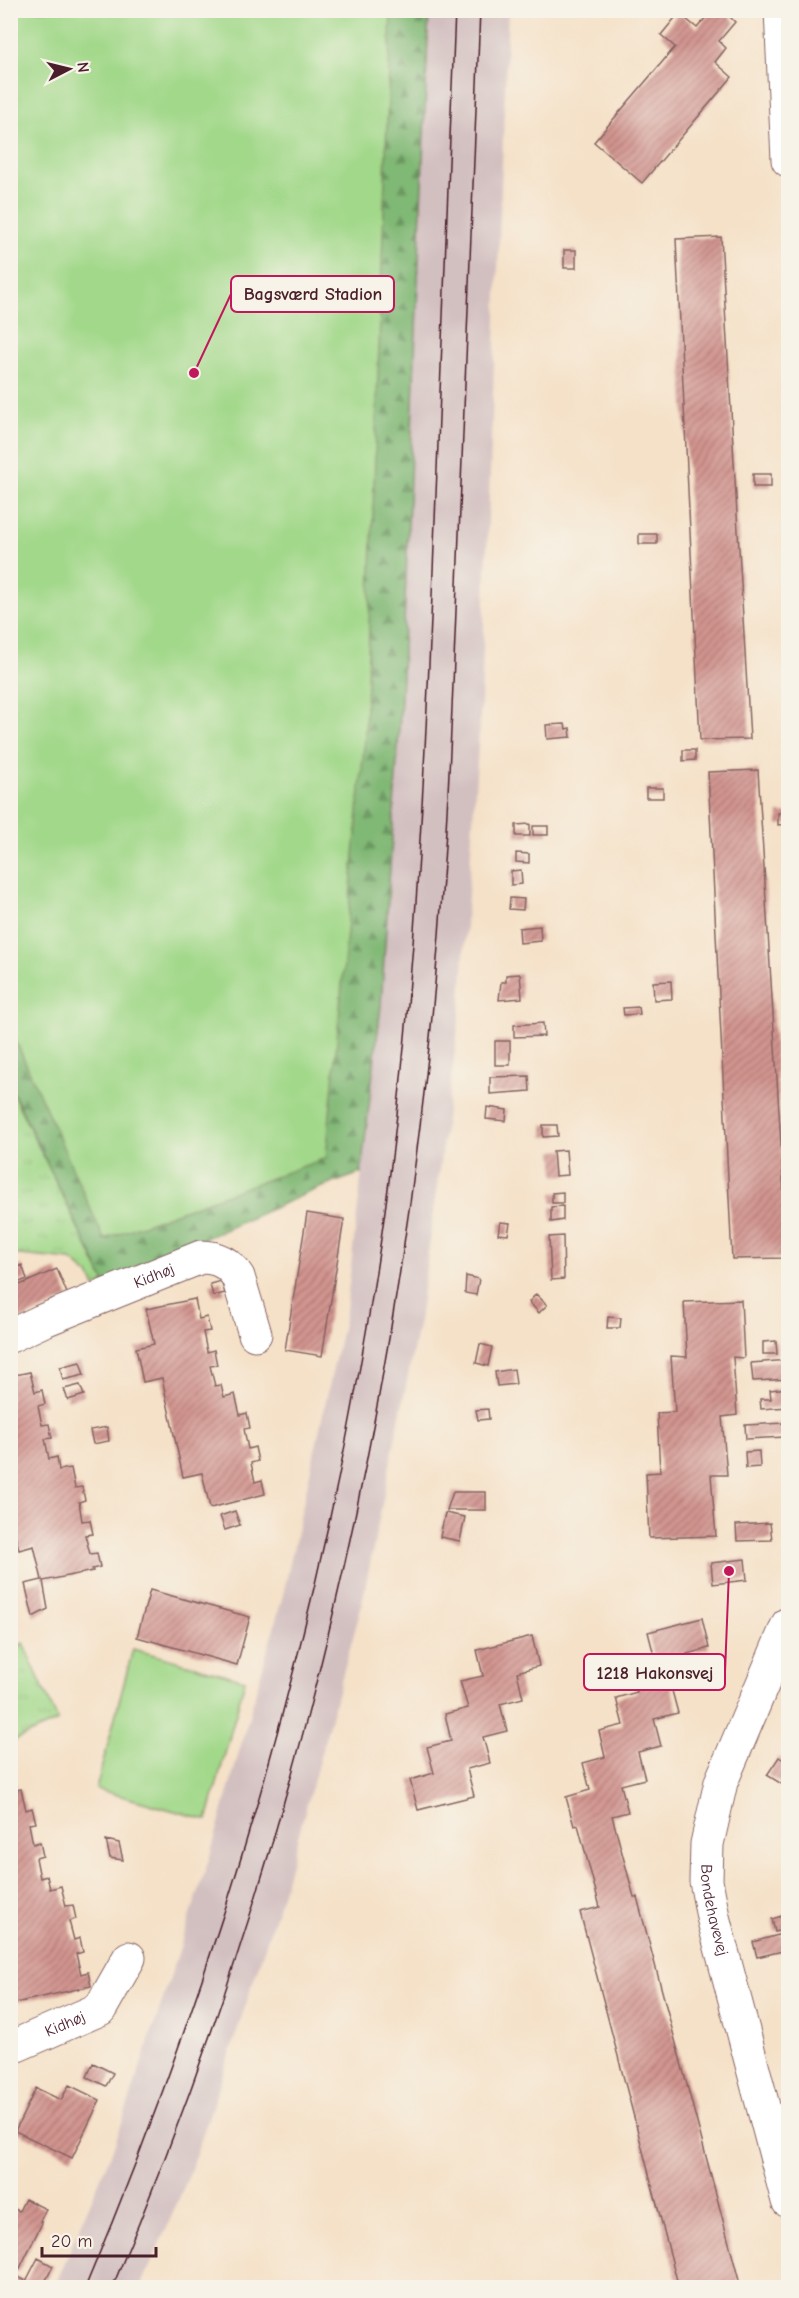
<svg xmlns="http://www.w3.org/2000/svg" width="799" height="2298" font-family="'Comic Neue',sans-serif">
<defs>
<pattern id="grass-tufts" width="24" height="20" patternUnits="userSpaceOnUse" patternTransform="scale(1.5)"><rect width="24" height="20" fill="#a1d889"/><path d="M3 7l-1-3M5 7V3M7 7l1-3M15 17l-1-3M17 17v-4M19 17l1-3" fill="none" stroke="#8cb976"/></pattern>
<pattern id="forest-firs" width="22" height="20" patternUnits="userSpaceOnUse" patternTransform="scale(1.5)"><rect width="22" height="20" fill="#80b875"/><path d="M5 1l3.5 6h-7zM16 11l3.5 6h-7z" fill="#6b9560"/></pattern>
<pattern id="building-hatch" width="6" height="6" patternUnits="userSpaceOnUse" patternTransform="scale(1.5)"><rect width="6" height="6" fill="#d2948f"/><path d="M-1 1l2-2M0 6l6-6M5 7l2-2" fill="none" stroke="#ac7875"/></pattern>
</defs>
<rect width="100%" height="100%" fill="#f7f3e8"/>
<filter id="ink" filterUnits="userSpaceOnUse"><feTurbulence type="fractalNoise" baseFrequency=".0167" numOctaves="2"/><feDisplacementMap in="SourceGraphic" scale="12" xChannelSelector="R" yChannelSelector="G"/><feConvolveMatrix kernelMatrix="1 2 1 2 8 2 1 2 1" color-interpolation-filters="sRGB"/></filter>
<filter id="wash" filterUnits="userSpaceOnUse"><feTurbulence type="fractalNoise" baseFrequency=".008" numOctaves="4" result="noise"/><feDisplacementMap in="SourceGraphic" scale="24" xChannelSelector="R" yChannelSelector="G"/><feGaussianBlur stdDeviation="1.35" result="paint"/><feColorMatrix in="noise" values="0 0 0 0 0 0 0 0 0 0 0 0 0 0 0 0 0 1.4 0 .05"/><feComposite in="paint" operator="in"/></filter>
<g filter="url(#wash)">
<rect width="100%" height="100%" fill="#f5e1c8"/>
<!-- railway -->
<path fill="#d2bfc0" d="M429 11H508L481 702 460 1013 419 1321 361 1608 282 1895 190 2173 141 2287 54 2288 115 2144 208 1863 283 1595 346 1310 381 1005 401 699Z"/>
<!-- grass -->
<path fill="url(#grass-tufts)" stroke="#767c5a" stroke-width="1.5" d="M10 1088 105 1283 95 1287 89 1275 71 1260 11 1254Z
M23 1643 58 1721 11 1742V1649Z"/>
<!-- forest -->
<path fill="url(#forest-firs)" stroke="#656c50" stroke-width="1.5" d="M11 11H429L401 699 381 1005 361 1173 314 1190 105 1283 11 1088Z"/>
<!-- pitch -->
<path fill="#a1d889" stroke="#767c5a" stroke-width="1.5" d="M11 10 391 11 365 736 326 1158 104 1239 11 1030Z
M133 1649 245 1680 207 1820 96 1789Z"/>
<g id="blocks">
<!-- building -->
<path fill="url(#building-hatch)" d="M712 10H723L735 22 719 41 726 48 715 62 732 77 642 183 594 142 675 47 661 35 679 13 697 28Z
M721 237 750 739 700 740 676 239Z
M564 250H576V268H564Z
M753 474H771V487H753Z
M639 534H657V544H639Z
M565 724 566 729 570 728 571 737 547 739 546 725Z
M683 750H695V760L683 761Z
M758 770 788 1258 732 1259 708 772Z
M646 788H663V798H646Z
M778 813H788V824L778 825Z
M530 824V836H516V825Z
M533 826H548V835H533Z
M516 853 529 854V863L516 862Z
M521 870 522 884 511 885V871Z
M510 898 524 899 523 910 509 909Z
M540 926 541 941 520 943 519 928Z
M520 974 522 998 499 1000 501 982H506V975Z
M671 981 672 999 654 1000 653 982Z
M639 1007 640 1014 624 1015 623 1008Z
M543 1023 544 1036 514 1037V1025Z
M495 1041H510V1065H495Z
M529 1076 530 1091 490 1094V1077Z
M487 1107 507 1110 506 1121 486 1119Z
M543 1125H557L558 1136 543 1137Z
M566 1150 568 1175 555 1176 553 1151Z
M563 1192V1203H552V1193Z
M563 1206V1220L551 1222V1207Z
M307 1213 344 1219 322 1356 285 1350Z
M500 1222 510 1223 508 1235 498 1234Z
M563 1236 564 1279 551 1280 549 1237Z
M22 1265 27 1279 10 1286V1270Z
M57 1269 69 1298 10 1324V1289Z
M466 1276 479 1279 476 1295 465 1293Z
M221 1281 225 1293 213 1296 210 1284Z
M536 1294 547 1305 539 1313 529 1302Z
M195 1299 199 1319 207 1317 210 1331 203 1332 207 1352 214 1350 217 1365 210 1366 215 1386 221 1385 224 1397 235 1394 240 1415 247 1413 250 1428 244 1429 248 1449 255 1447 258 1461 251 1463 255 1482 262 1480 265 1494 210 1508 202 1473 183 1477 162 1378 143 1382 136 1348 154 1344 146 1309Z
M741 1300 744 1358 733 1357 737 1415 722 1417 727 1475H711L716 1536 649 1538 646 1473 660 1472 657 1413 675 1412 671 1356 687 1357 684 1302Z
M608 1317 621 1318 620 1328H607Z
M776 1341 777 1354H763V1342Z
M480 1344 492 1347 488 1366 476 1363Z
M788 1360V1379L753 1381 751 1363Z
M80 1362 84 1375 63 1380 60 1367Z
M514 1369 516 1384 497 1386 495 1372Z
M30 1372 35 1392 42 1390 45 1404 38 1406 42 1425 49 1424 52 1438 45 1439 49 1459 57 1457 59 1470 71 1468 75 1488 82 1487 85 1500 79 1502 82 1521 90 1520 93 1534 85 1535 90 1554 97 1553 100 1567 92 1569 93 1571 43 1581 48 1609 33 1617 25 1584 42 1580 34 1546 19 1550 10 1513V1376Z
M80 1385 84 1395 68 1400 64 1389Z
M788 1388V1407L761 1409 760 1399H771L770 1390Z
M488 1409 489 1419 478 1420 476 1410Z
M785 1423 786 1437 746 1439 745 1425Z
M107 1427 109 1441 93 1444 90 1430Z
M759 1451 760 1467 746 1468 745 1452Z
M453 1492H486V1510H447Z
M235 1511 240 1525 225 1530 220 1516Z
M445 1513 465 1517 460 1541 440 1537Z
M770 1523 772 1540 737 1541 736 1525Z
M745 1559 747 1580 713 1584 711 1563Z
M150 1590 250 1617 237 1665 137 1637Z
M702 1618 709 1648 687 1654 694 1681 671 1687 678 1713 654 1719 661 1746 638 1752 645 1779 621 1785 628 1812 612 1816 634 1897H637L741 2288H679L580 1912 600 1907 578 1825 574 1826 566 1797 590 1790 583 1763 605 1757 599 1731 623 1725 616 1698 637 1692 630 1666 655 1659 648 1632Z
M532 1636 539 1666 517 1672 523 1698 500 1704 507 1731 483 1737 490 1763 467 1769 474 1796 418 1810 410 1780 434 1773 427 1747 451 1741 445 1714 468 1708 460 1681 483 1676 477 1650Z
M779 1757 788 1763V1788L767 1775Z
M14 1779 17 1790 21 1789 26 1810 32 1808 36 1823 29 1824 33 1844 40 1842 43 1856 36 1858 40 1878 47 1876 50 1889 61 1886 66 1906 73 1905 76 1919 69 1921 74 1940 80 1938 83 1952 76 1954 81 1974 88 1972 91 1986 15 2003 10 1982V1780Z
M106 1840 119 1843 123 1860 110 1858Z
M788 1914V1929L775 1932 772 1919Z
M782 1934 787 1950 757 1957 753 1942Z
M93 2063 113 2073 106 2086 87 2077Z
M69 2085 100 2100 72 2158 15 2131 36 2088 61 2100Z
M25 2199 46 2209 40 2221 42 2223 18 2272 10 2269V2207L19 2211Z
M38 2258 53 2266 42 2288H10V2273L26 2281Z"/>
</g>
</g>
<g filter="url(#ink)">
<use href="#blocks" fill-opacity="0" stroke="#866362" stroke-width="1.5"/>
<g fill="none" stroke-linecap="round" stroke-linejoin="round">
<defs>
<g id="street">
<path d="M781 10 788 160"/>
<path id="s1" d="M10 1336 42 1321 201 1257C218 1257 229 1263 238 1277L255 1334"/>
<path id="s2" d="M788 1624 721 1782 707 1844 706 1881 713 1917 788 2201"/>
<path id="s3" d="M10 2048 100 2009 129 1958"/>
</g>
</defs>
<!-- street casing -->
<use href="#street" stroke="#866362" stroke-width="35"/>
<!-- street -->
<use href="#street" stroke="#fff" stroke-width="33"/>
<!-- tram -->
<path stroke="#4a1f2b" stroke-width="1.5" d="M85 2288C217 1975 313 1649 369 1315 411 1069 423 819 433 571 441 384 448 197 455 10
M112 2288C271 1916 373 1519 421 1118 444 932 451 745 458 559 466 376 473 193 480 10"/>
</g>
</g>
<g text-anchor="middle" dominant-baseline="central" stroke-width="4.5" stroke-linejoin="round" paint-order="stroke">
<!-- street labels -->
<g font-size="16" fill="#4a1f2b" stroke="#f7f3e8">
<text stroke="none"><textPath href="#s1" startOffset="156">Kidhøj</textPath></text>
<text stroke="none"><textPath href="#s2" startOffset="302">Bondehavevej</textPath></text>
<text stroke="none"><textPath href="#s3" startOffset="60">Kidhøj</textPath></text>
</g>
</g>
<!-- callouts -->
<path fill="none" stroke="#c2185b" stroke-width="2" d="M194 373L231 294M729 1571L725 1672"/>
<g fill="#c2185b" stroke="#f7f3e8" stroke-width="2">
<circle cx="194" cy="373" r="6"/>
<circle cx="729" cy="1571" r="6"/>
</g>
<g fill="#f7f3e8" stroke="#c2185b" stroke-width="2">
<rect x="231" y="276" width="163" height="36" rx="6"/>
<rect x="584" y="1654" width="141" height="36" rx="6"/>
</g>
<g font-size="18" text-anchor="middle" font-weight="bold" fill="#4a1f2b">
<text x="313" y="300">Bagsværd Stadion</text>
<text x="655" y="1679">1218 Hakonsvej</text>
</g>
<!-- margin -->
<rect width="799" height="2298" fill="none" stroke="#f7f3e8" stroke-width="36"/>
<!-- north arrow -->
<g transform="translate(69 69) rotate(83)" stroke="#f7f3e8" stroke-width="4.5" paint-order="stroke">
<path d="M0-4.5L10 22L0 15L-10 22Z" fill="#4a1f2b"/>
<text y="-9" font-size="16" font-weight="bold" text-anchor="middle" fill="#4a1f2b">N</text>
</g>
<!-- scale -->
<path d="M42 2247v9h114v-9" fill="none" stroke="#4a1f2b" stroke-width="3"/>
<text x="51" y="2247" font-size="18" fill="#4a1f2b" stroke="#f7f3e8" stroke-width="4.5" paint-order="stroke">20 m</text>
</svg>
